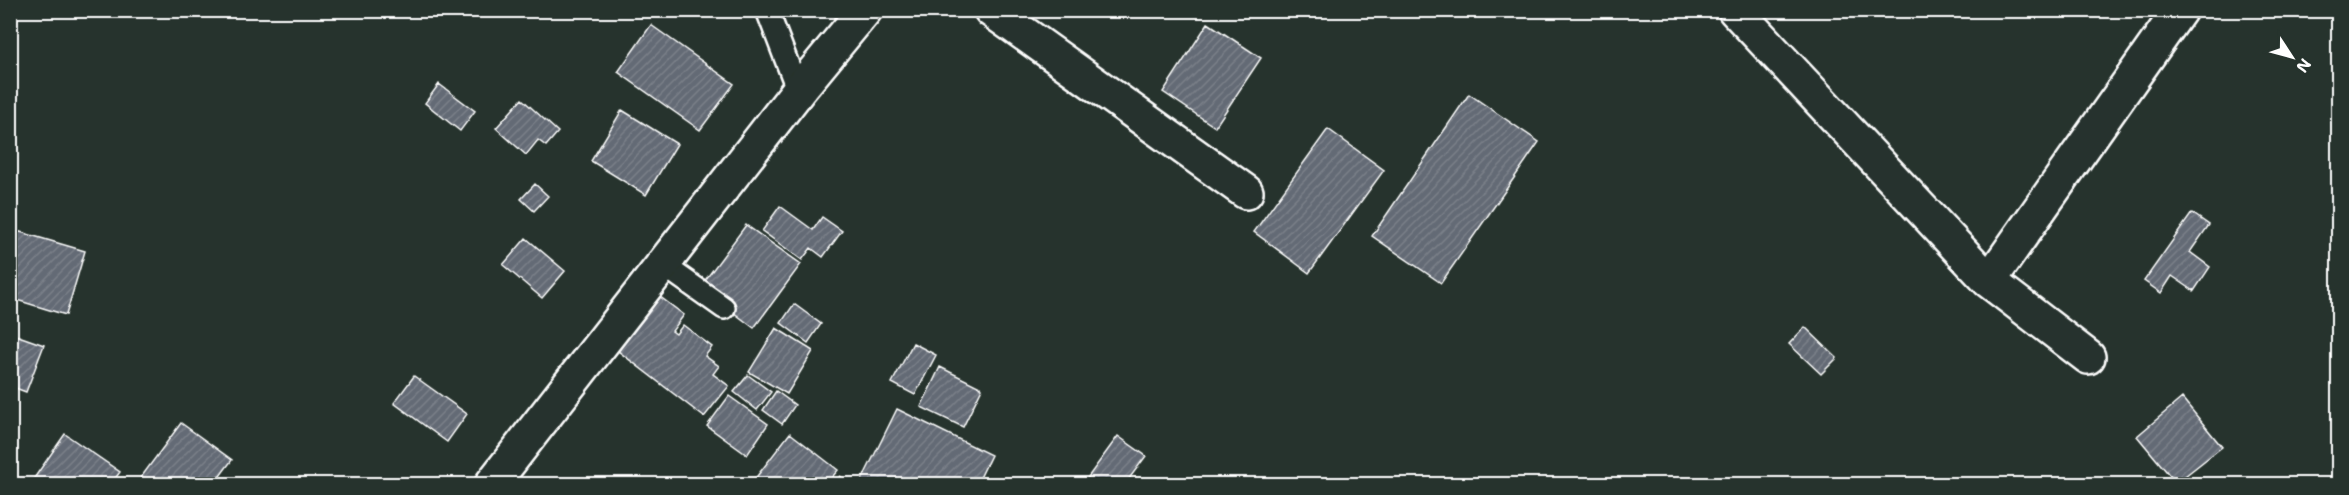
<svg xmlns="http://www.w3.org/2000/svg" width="2349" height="495" font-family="'Shantell Sans',sans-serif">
<defs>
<pattern id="building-hatch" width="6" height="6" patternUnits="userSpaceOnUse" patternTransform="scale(1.5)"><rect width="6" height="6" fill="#636a74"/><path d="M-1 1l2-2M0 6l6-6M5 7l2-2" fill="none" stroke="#7a8089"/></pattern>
</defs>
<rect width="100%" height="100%" fill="#26332d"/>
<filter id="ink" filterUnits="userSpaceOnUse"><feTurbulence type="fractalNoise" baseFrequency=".0167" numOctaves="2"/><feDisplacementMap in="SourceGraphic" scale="12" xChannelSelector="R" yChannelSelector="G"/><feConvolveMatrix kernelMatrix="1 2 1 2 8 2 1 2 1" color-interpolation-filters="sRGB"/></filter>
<g filter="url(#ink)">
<!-- building -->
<path fill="url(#building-hatch)" stroke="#fff" stroke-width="1.5" d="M1208 23 1261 58 1215 127 1163 92Z
M651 25 734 84 700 130 618 72Z
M439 84 475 111 460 131 425 103Z
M1469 94 1539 142 1441 283 1372 236Z
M522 99 558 132 546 146 538 140 526 155 496 128Z
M622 110 677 144 646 195 591 161Z
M1328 129 1384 170 1309 273 1254 232Z
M535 184 548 196 534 211 521 199Z
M780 206 813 230 822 217 842 231 823 257 811 248 802 260 762 231Z
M2192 213 2209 225 2190 252 2210 267 2194 291 2172 276 2161 293 2144 281Z
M746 225 801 264 754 328 700 287Z
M10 229 85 251 66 315 10 298Z
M526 238 565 271 542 298 503 265Z
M659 296 684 315 672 331 676 334 683 325 712 347 705 356 719 366 713 374 729 386 704 417 609 344 639 305 647 312Z
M794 304 821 324 808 343 781 323Z
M1805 327 1837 358 1821 374 1789 344Z
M776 328 813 351 787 394 749 372Z
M10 333 44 345 26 392 10 386Z
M913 343 936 355 915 395 892 383Z
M940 367 982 388 963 427 921 407Z
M748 375 771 392 757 410 734 392Z
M414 376 467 414 447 442 394 403Z
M776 391 795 405 782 424 763 410Z
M729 396 768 424 747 455 707 426Z
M2182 398 2222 447 2176 483 2137 436Z
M897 409 991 455 977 484H866L861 482Z
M181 423 232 460 214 484H145L139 480Z
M790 433 838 470 826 484H751Z
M65 434 120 472 111 484H30Z
M1118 436 1146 456 1125 484H1083Z
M840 476 852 484H834Z"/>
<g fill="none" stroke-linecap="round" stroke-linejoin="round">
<defs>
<path id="lane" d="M767 10 798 91
M662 264 724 308"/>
<path id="street" d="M991 10 1246 192
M1735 10 1989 281 2088 357
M1989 281 2180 10
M492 484 798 91 865 10"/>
</defs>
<!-- lane casing -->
<use href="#lane" stroke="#fff" stroke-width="26"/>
<!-- street casing -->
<use href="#street" stroke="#fff" stroke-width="38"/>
<!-- lane -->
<use href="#lane" stroke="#26332d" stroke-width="21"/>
<!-- street -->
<use href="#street" stroke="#26332d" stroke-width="33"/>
</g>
</g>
<!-- margin -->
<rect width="2349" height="495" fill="none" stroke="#26332d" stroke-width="36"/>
<rect x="18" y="18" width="2313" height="459" fill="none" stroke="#fff" stroke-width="2" filter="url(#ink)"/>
<!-- north arrow -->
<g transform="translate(2292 57) rotate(126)" stroke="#26332d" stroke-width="4.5" paint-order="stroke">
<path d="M0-4.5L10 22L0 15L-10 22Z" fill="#ffffff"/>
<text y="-9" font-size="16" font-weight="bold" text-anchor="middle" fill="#ffffff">N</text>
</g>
</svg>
